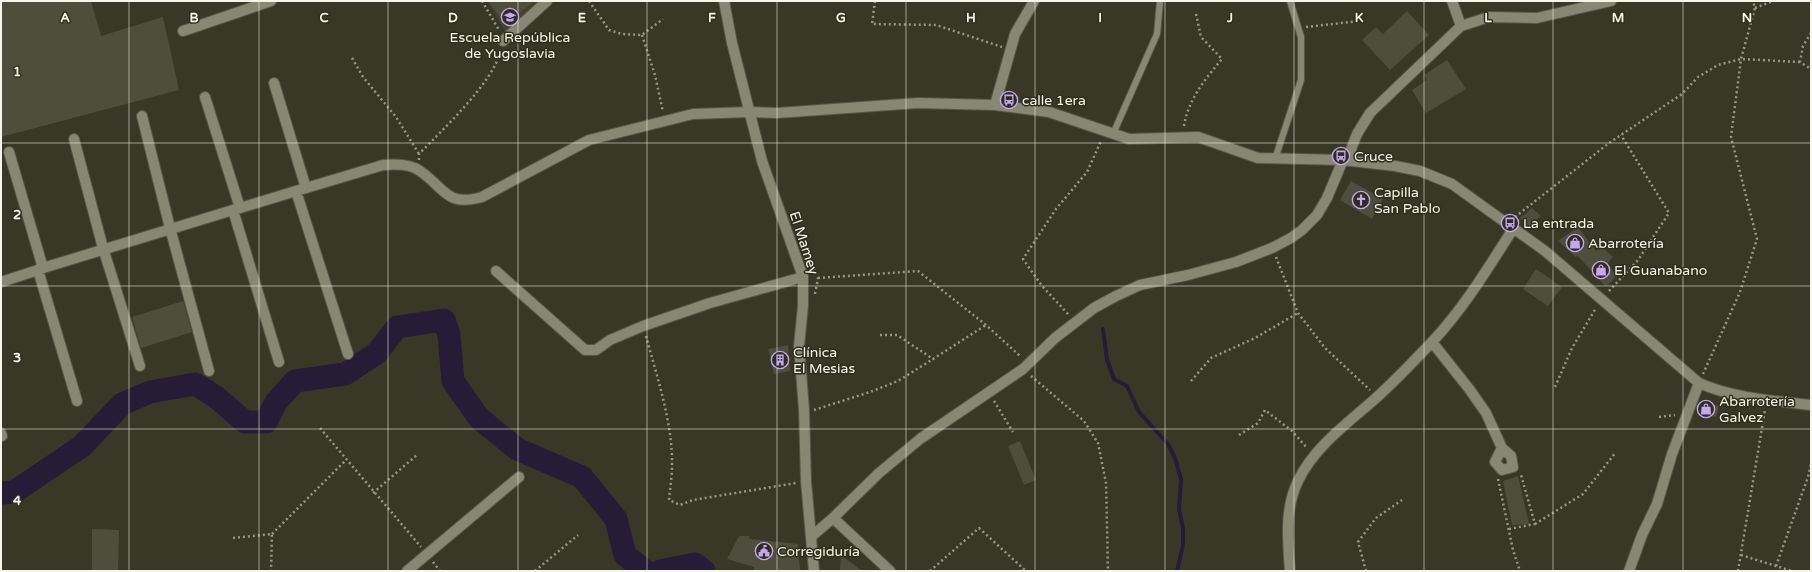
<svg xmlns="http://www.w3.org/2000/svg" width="1812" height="572" font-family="'Varela Round',sans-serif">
<rect width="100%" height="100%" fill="#393827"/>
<!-- built -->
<path fill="#44422a" d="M487 1H542L506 33Z"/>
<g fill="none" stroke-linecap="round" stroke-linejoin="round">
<!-- stream -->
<path stroke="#261c37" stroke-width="4" d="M1103 329 1107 360 1114 379 1127 386 1139 412 1168 444 1175 458 1181 479 1179 509 1183 528V545L1177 571"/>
<!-- river -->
<path stroke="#261c37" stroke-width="23" d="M1 493 14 492 82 446 122 404 150 392 195 384 216 397 245 422H266L276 402 295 381 345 374 377 353 397 327 444 320 449 335 453 381 479 418 517 449 582 477 616 519 625 555 645 571
M660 571 695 564 704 571"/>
</g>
<!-- building -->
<path fill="#4f4e3c" d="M1 1H91L101 36 163 17 179 90 1 137Z
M488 1H535L505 24Z
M1407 11 1429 35 1390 70 1362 40 1376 27 1383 34Z
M1447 60 1466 89 1426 113 1412 90 1427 80 1424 75Z
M1351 181 1383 199 1372 219 1340 200Z
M1532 208 1541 216 1529 226 1520 218Z
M1578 227 1596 251 1602 247 1613 257 1606 265 1617 275 1606 287 1577 255 1576 257 1558 241Z
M1536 269 1562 287 1548 306 1523 289Z
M183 301 192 332 141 348 132 317Z
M788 345 790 371 774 374 768 349Z
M1703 402 1719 406 1716 417 1700 413Z
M1020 441 1036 480 1024 485 1008 446Z
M1518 476 1529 524 1512 525 1503 481Z
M92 529 119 530 118 571H92Z
M739 536H749L750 539 798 544 800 571H754V567L727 559Z
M841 555 862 571H840Z"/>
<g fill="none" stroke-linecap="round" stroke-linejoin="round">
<defs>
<path id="lane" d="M1113 134 1157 34 1160 1
M1275 159 1301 80V37L1290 1"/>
<path id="street" d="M1452 1 1461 26
M183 31 271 1
M503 41 547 1
M274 83 306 188 296 191 348 354
M205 97 240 208 233 210 279 362
M995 105 1015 34 1034 1
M749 112 777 113 918 103 995 105 1049 112 1129 139 1198 137 1258 158 1343 160 1395 166 1420 171 1452 184 1545 251 1699 383C1732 398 1776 401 1811 405
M142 116 170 228 209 371
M74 139 103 248 140 366
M9 152 43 268 38 270 77 401
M496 271 585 350H596L610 340 643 326 710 303 803 277
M1432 342 1470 390 1486 413 1502 448 1511 456 1513 467 1502 470 1495 462 1502 448
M1 433 2 436
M833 518 890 571
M812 536 833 518 879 473 920 439 1023 369 1055 338 1094 308 1116 296 1140 285 1188 275 1236 262 1272 248 1291 238 1302 230 1317 215 1327 198 1343 160 1350 152 1357 134 1370 113 1461 26 1489 17 1537 18 1611 1
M407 571 519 477
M1290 571C1288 541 1284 510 1298 481 1314 447 1348 423 1376 398 1396 380 1414 361 1432 342 1464 308 1488 268 1513 229
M1629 571 1642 535 1657 504 1672 454 1699 383"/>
<path id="secondary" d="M724 1 732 43 762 161 803 277V306L799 346 804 410 806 481 814 571
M306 188 383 165C395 164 411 164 420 171 446 189 446 207 482 197L589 140 693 114 749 112
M240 208 296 191
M43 268 233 210
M1 282 38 270"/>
</defs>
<!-- lane casing -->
<use href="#lane" stroke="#575748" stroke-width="8"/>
<!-- street casing -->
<use href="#street" stroke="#575748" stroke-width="12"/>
<!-- secondary casing -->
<use href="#secondary" stroke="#575748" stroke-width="12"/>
<!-- path -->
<path stroke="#989789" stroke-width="2.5" stroke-dasharray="2 3" stroke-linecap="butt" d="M482 1 499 30
M589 1 609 30 622 34 642 35 663 19
M875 1 872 24 936 25 1002 47
M1755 8 1773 1
M1306 27 1359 21
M1811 33 1803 46 1800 62 1811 69
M642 35 655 75 663 112
M352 58 363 77 396 117 419 154
M1184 126C1188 100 1205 79 1222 59L1201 37 1196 14
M419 160V154C443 129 493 83 501 50
M1515 217 1609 143 1682 94 1698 77 1718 65 1741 59 1800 62
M803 240 818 278 815 294
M1276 257 1298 313 1325 348 1370 390
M818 278 918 271 986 325 1020 356
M1609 291 1638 260 1669 213 1621 135
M1068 314 1042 286 1023 259 1056 209 1087 172 1101 141
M880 335H897L933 359 986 325
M646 336C657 377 673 424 672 466 672 477 670 489 669 500L680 505 693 500 796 483
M1703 374 1740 292 1757 239 1731 137 1741 59 1755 8 1753 1
M1031 376 1084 421 1098 443 1106 483 1108 571
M1191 381 1211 358 1255 338 1298 313
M1555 387 1572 348 1596 308
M994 401 1013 432
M814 410 870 392 898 381 933 359
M1659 417 1675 415
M320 428 421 547
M1239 435 1258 423 1265 410 1292 431 1307 448
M1498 479 1513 550 1520 571
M373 493 418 454
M1535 524 1583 494 1616 452
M1509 529 1535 524 1521 475
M272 534 346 460
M233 538 272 534 271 571
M1741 555 1792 571
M433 562 440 571
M1776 566 1808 477 1811 464
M535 571 578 535
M930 571 979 528 1026 571
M1366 571 1358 542 1376 518 1402 500
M1738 571 1765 410"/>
<!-- lane -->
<use href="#lane" stroke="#888774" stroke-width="6"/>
<!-- street -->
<use href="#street" stroke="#888774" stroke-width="10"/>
<!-- secondary -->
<use href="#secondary" stroke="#888774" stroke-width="10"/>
</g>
<!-- grid -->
<path fill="none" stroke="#f5f5ea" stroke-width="1" stroke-opacity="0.55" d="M129 1V571M259 1V571M388 1V571M518 1V571M647 1V571M777 1V571M906 1V571M1035 1V571M1165 1V571M1294 1V571M1424 1V571M1553 1V571M1683 1V571M1 143H1811M1 286H1811M1 429H1811"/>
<!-- icons -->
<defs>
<symbol id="school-ring" viewBox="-11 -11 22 22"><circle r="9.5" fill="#2f2e1d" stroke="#c2a8f3" stroke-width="1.5"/><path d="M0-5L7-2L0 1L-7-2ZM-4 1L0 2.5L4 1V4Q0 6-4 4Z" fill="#c2a8f3"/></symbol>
<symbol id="bus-ring" viewBox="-11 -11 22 22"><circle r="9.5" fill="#2f2e1d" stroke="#c2a8f3" stroke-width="1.5"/><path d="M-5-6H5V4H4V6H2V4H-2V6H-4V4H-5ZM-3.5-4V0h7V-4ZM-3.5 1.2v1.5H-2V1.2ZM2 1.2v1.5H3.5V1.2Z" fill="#c2a8f3"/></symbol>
<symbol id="church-ring" viewBox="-11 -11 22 22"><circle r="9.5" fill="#2f2e1d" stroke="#c2a8f3" stroke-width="1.5"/><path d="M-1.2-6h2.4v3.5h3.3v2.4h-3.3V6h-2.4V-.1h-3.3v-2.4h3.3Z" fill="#c2a8f3"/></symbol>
<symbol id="shop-ring" viewBox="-11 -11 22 22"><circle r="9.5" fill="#2f2e1d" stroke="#c2a8f3" stroke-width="1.5"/><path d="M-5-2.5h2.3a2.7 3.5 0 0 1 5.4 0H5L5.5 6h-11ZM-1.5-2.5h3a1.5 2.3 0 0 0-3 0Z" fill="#c2a8f3"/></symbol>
<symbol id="building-ring" viewBox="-11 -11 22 22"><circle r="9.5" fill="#2f2e1d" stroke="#c2a8f3" stroke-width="1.5"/><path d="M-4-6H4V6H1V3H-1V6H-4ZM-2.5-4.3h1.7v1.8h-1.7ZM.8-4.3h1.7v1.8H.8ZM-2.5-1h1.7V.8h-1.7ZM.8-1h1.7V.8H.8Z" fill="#c2a8f3"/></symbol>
<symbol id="civic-ring" viewBox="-11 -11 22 22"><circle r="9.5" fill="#2f2e1d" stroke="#c2a8f3" stroke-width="1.5"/><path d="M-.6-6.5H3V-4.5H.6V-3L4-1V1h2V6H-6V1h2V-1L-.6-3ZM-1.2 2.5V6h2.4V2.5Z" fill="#c2a8f3"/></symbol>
</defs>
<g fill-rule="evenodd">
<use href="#school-ring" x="500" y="7" width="20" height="20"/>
<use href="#bus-ring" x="999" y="90" width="20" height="20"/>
<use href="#bus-ring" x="1331" y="146" width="20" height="20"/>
<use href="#church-ring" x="1351" y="190" width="20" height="20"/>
<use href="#bus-ring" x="1500" y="213" width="20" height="20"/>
<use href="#shop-ring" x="1565" y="233" width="20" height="20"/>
<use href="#shop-ring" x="1591" y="260" width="20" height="20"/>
<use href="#building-ring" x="770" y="350" width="20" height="20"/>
<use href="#shop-ring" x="1696" y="399" width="20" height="20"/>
<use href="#civic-ring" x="754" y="541" width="20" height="20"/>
</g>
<g text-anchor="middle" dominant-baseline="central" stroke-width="3" stroke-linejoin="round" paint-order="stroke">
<!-- poi labels -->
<g font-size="14" fill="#f5f5ea" stroke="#2f2e1d" text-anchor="start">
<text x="510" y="37" text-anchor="middle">Escuela República<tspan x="510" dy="16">de Yugoslavia</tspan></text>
<text x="1022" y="100">calle 1era</text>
<text x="1354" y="156">Cruce</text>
<text x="1374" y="192">Capilla<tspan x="1374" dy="16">San Pablo</tspan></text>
<text x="1523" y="223">La entrada</text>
<text x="1588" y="243">Abarrotería</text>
<text x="1614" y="270">El Guanabano</text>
<text x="793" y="352">Clínica<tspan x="793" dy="16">El Mesias</tspan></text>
<text x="1719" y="401">Abarrotería<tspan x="1719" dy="16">Galvez</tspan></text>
<text x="777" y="551">Corregiduría</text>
</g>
<!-- street labels -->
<g font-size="14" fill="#f5f5ea" stroke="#2f2e1d">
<text transform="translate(804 243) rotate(72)">El Mamey</text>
</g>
</g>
<g font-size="13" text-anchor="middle" font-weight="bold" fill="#f5f5ea" stroke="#2f2e1d" stroke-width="3" stroke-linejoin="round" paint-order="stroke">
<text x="65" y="22">A</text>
<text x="194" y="22">B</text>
<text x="324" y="22">C</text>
<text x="453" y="22">D</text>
<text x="582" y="22">E</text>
<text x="712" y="22">F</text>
<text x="841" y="22">G</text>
<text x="971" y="22">H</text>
<text x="1100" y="22">I</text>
<text x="1230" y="22">J</text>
<text x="1359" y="22">K</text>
<text x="1488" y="22">L</text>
<text x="1618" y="22">M</text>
<text x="1747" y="22">N</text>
<text x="17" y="76">1</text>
<text x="17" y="219">2</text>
<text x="17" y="362">3</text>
<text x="17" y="505">4</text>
</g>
<!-- border -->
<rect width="1812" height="572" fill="none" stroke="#f5f5ea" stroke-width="4"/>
</svg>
